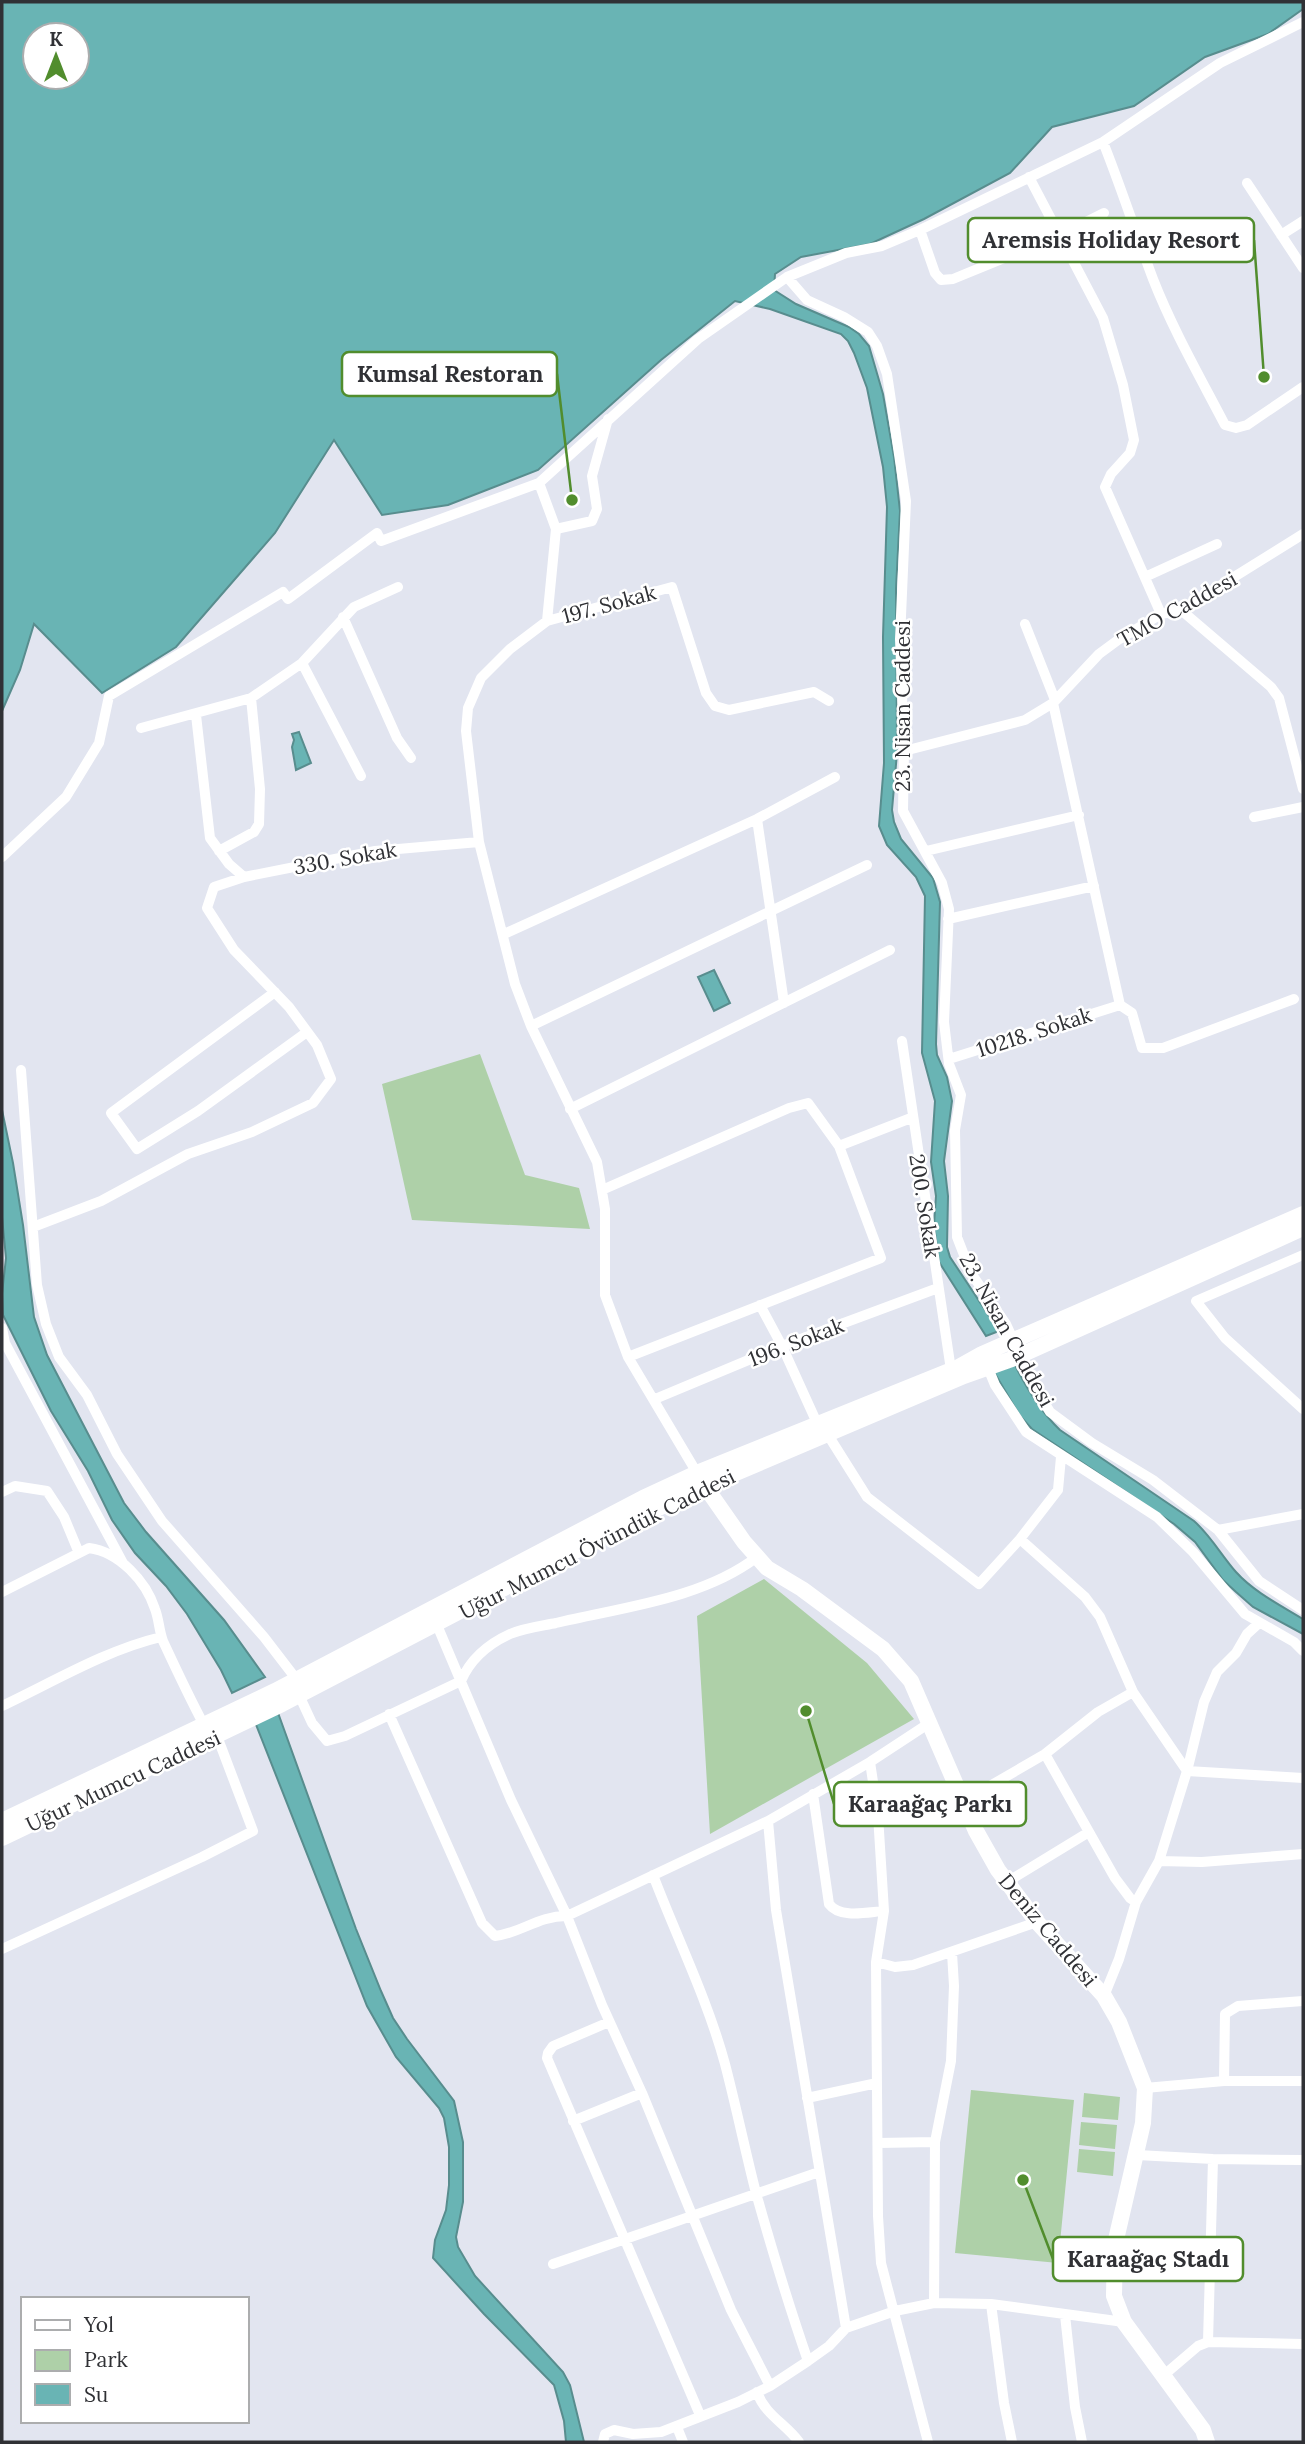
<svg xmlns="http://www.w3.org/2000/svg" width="1305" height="2444" font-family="Lora,serif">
<rect width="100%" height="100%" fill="#e2e5f0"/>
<!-- green -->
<path fill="#aed0a8" d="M480 1054 525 1175 579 1188 590 1229 412 1220 382 1084Z
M764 1579 867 1663 914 1719 710 1834 697 1616Z
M971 2090 1074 2100 1058 2263 955 2253Z
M1084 2093 1120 2097 1118 2120 1082 2117Z
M1081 2122 1117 2125 1115 2149 1079 2145Z
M1079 2149 1115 2152 1113 2176 1077 2172Z"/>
<!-- water -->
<path fill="#69b4b4" stroke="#588d8e" stroke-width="2" fill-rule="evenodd" d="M2 2H1303V9L1268 34 1205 57 1134 106 1052 127 1010 173 924 219 870 244 801 257 775 274 774 290 796 304 849 327 859 334 869 346 883 394 894 457 900 511 896 589 897 753 892 810 894 822 901 839 933 878 940 902 936 1044 937 1055 947 1077 952 1101 944 1161 948 1196 947 1247 950 1257 999 1331 986 1336 939 1262 934 1225 936 1196 931 1162 935 1101 922 1053 925 896 916 877 887 845 879 826 884 763 883 637 887 507 883 467 867 388 854 353 848 341 841 334 770 309 735 301 661 360 538 470 448 505 382 515 334 440 275 533 176 647 102 693 34 624 20 670 2 711ZM35 35H77V77H35Z
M299 732 311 763 296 770 292 747 294 740 292 734Z
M714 970 730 1003 714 1011 698 977Z
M2 1110 13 1163 23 1225 34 1317 47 1355 124 1503 146 1532 224 1620 265 1677 232 1693 221 1670 187 1614 166 1586 135 1553 112 1520 88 1471 51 1411 3 1315 2 1294 6 1258 2 1217Z
M1015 1365C1027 1389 1040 1411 1060 1430L1194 1521C1211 1536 1221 1555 1236 1572 1254 1592 1280 1605 1303 1619V1634L1253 1607 1236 1592 1223 1580 1195 1542 1174 1524 1032 1429 1020 1416 994 1372Z
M277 1710 356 1929 381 1991 393 2018 407 2039 454 2101 463 2142V2202L456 2237 458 2247 475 2276 563 2372 570 2385 584 2442H566L564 2421 554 2385 484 2314 433 2258 435 2240 446 2210 449 2185V2147L444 2118 439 2108 396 2057 367 2006 255 1722Z"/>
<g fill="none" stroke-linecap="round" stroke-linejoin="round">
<!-- street -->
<path stroke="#fff" stroke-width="10" d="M1103 142C1121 187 1136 234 1153 279 1173 330 1200 377 1225 425L1236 428 1247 425 1303 387
M1029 177 1103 318 1123 385 1134 440 1130 453 1111 474 1105 487 1161 614
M1247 183 1303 268
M920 230 935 273 941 280 953 279 1060 235 1104 213
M1281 235 1303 221
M787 277 807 300 844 317 868 332 877 346 887 374 906 501 900 639 904 751 903 811 942 883 949 909 944 1022 949 1064 961 1095 955 1130 957 1237 971 1273 1006 1324 1035 1388 1050 1412 1092 1443 1153 1480 1218 1530 1259 1581 1303 1610
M539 483 556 529 547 621
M556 529 592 521 597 509 592 476 608 419
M1145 577 1217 544
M1181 610 1271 687 1279 698 1303 789
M343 617 397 738 411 758
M1025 624 1055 700
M302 663 361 776
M1053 703 1120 1005 1132 1013 1142 1048H1163L1294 999
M196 715 210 838 229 864 244 877
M141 728 251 698 302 663 354 607 398 587
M904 751 1025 720 1053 703 1099 654 1118 640 1161 614 1181 610 1303 534
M1254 817 1303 807
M757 819 784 1003
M219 851 254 832 259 824 260 789 251 698
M926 851 1079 815
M2 857 66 797 99 743 109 696 283 592 288 599 377 533 381 541 539 483 698 339 787 277 846 253 882 246 920 230 1103 142 1220 63 1303 22
M948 919 1094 886
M504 934 757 819 835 777
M275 992 111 1113 137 1149 198 1111 307 1032
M531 1026 867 865
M902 1041 951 1370
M949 1059 1120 1005
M21 1070 37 1285 46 1324 59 1357 87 1395 117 1454 162 1521 264 1637 297 1680
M570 1109 890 950
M839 1146 911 1118
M602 1190 789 1108 808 1103 839 1146 881 1258 628 1357
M33 1227 101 1201 188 1154 252 1132 313 1103 331 1079 317 1045 289 1007 234 950 207 908 214 887 244 877 375 851 479 842
M1303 1255 1196 1301 1225 1338 1303 1409
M760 1305 782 1346 817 1423
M2 1328 5 1343 123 1563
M986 1363 995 1385 1026 1432 1157 1517 1193 1552 1245 1614 1294 1642 1303 1651
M655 1399 782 1346 938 1288
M828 1435 867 1497 979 1584 1020 1539 1058 1490 1061 1457
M697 1473 628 1357 605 1295V1209L597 1162 531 1026 515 984 479 842 466 731 468 708 481 678 510 649 547 621 672 587 706 693 715 706 729 710 814 692 829 701
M2 1492 15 1486 47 1491 64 1517 79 1553
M1218 1530 1303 1514
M1020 1539 1085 1597 1100 1617 1133 1692 1187 1771 1303 1778
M2 1592 89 1548C119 1552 146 1581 155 1609 159 1619 159 1631 163 1641 176 1669 189 1697 204 1725
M437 1625 511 1800 567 1916 602 2005 642 2093 731 2310 770 2386
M299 1695 312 1723 327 1741 345 1736 461 1681C470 1660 488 1644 510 1634 524 1628 541 1626 556 1623 623 1607 702 1599 757 1557
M2 1706C53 1682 106 1650 161 1637
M389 1714 482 1923 495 1936C522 1933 537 1916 567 1916L768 1821 870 1762 931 1722
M1045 1754 1115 1878 1130 1898 1136 1902
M870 1762 878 1815 884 1911 876 1962 878 2216 881 2263 928 2442
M813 1794 829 1904C840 1919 868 1912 884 1911
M964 1801 1045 1754 1098 1712 1133 1692
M768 1821 776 1910 846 2328
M1159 1861 1202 1862 1303 1854
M653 1875C677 1938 707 1998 725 2064 736 2106 745 2150 756 2193 772 2250 789 2306 808 2361
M1007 1882 1089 1832
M2 1949 202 1857 253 1831 217 1736
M876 1962 895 1967 913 1965 1037 1922
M1104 1996 1119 1959 1136 1902 1159 1861 1187 1771 1204 1702 1217 1672 1236 1653 1247 1634 1259 1623
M609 2022 553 2046 548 2053 547 2058 700 2415
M1224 2081 1225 2014 1238 2006 1303 2001
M1145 2088 1224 2081H1303
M807 2098 877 2083
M573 2121 642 2093
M878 2143 935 2142
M1137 2155 1213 2159 1303 2160
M553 2264 819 2172
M934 2303 935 2142 951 2061 954 1986 952 1953
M991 2304 1004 2403 1012 2442
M1065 2315 1075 2407 1082 2442
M1208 2342 1213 2159
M1164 2375 1198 2346 1208 2342 1303 2344
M757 2392C765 2415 786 2424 799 2442
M677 2427 683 2442
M603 2442 605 2434 614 2430 633 2434 661 2432 738 2402 770 2386 808 2361 829 2346 846 2328 895 2311 934 2303 991 2304 1124 2322"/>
<!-- secondary -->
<path stroke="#fff" stroke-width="16" d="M700 1479 744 1542 767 1568 802 1589 883 1649 911 1681 976 1831 998 1870 1037 1922 1104 1996 1119 2022 1145 2088 1143 2123 1115 2244 1114 2296 1124 2322 1203 2430 1207 2442
M2 1821 275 1691 643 1498 697 1473 957 1368 982 1354 1303 1214
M2 1838 282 1704 650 1512 703 1487 964 1376 1012 1359 1303 1228"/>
</g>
<g text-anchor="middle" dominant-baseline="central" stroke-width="5" stroke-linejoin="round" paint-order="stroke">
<!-- street labels -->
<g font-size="21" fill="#303135" stroke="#fff">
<text transform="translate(609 604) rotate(-15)">197. Sokak</text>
<text transform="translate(1177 609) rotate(-29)">TMO Caddesi</text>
<text transform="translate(902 706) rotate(-90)">23. Nisan Caddesi</text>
<text transform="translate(345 858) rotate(-10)">330. Sokak</text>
<text transform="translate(1034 1032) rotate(-18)">10218. Sokak</text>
<text transform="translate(925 1206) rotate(81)">200. Sokak</text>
<text transform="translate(1007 1330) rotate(61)">23. Nisan Caddesi</text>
<text transform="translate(796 1342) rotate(-21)">196. Sokak</text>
<text transform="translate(597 1544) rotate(-27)">Uğur Mumcu Övündük Caddesi</text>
<text transform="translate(123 1781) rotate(-25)">Uğur Mumcu Caddesi</text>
<text transform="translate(1048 1930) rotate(50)">Deniz Caddesi</text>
</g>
</g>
<!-- callouts -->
<path fill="none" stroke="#518d2d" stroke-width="2.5" d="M1264 377L1254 240M572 500L557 374M806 1711L834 1804M1023 2180L1053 2259"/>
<g fill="#518d2d" stroke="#fff" stroke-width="2.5">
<circle cx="1264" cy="377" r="7"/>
<circle cx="572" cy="500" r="7"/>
<circle cx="806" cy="1711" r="7"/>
<circle cx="1023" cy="2180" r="7"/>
</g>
<g fill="#fff" stroke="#518d2d" stroke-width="2.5">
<rect x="968" y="218" width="286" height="44" rx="7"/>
<rect x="342" y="352" width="215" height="44" rx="7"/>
<rect x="834" y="1782" width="192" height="44" rx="7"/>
<rect x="1053" y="2237" width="190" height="44" rx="7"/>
</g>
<g font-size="23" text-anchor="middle" font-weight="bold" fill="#303135">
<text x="1111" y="248">Aremsis Holiday Resort</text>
<text x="450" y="382">Kumsal Restoran</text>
<text x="930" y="1812">Karaağaç Parkı</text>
<text x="1148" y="2267">Karaağaç Stadı</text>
</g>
<!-- border -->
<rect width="1305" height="2444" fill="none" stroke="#303135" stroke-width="7"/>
<!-- legend -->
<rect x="21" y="2297" width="228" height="126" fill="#ffffff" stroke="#acadae" stroke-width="2"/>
<rect x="35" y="2320" width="35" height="10" fill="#ffffff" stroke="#acadae" stroke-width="2"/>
<text x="84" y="2332" font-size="21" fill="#303135">Yol</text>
<rect x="35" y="2350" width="35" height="21" fill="#aed0a8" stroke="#acadae" stroke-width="2"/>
<text x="84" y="2367" font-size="21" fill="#303135">Park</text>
<rect x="35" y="2384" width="35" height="21" fill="#69b4b4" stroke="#acadae" stroke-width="2"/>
<text x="84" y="2402" font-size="21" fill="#303135">Su</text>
<!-- north arrow -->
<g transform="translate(56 56)"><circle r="33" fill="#ffffff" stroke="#acadae" stroke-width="2"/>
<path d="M0-5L12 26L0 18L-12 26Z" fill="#518d2d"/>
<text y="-10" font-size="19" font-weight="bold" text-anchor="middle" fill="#303135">K</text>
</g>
</svg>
